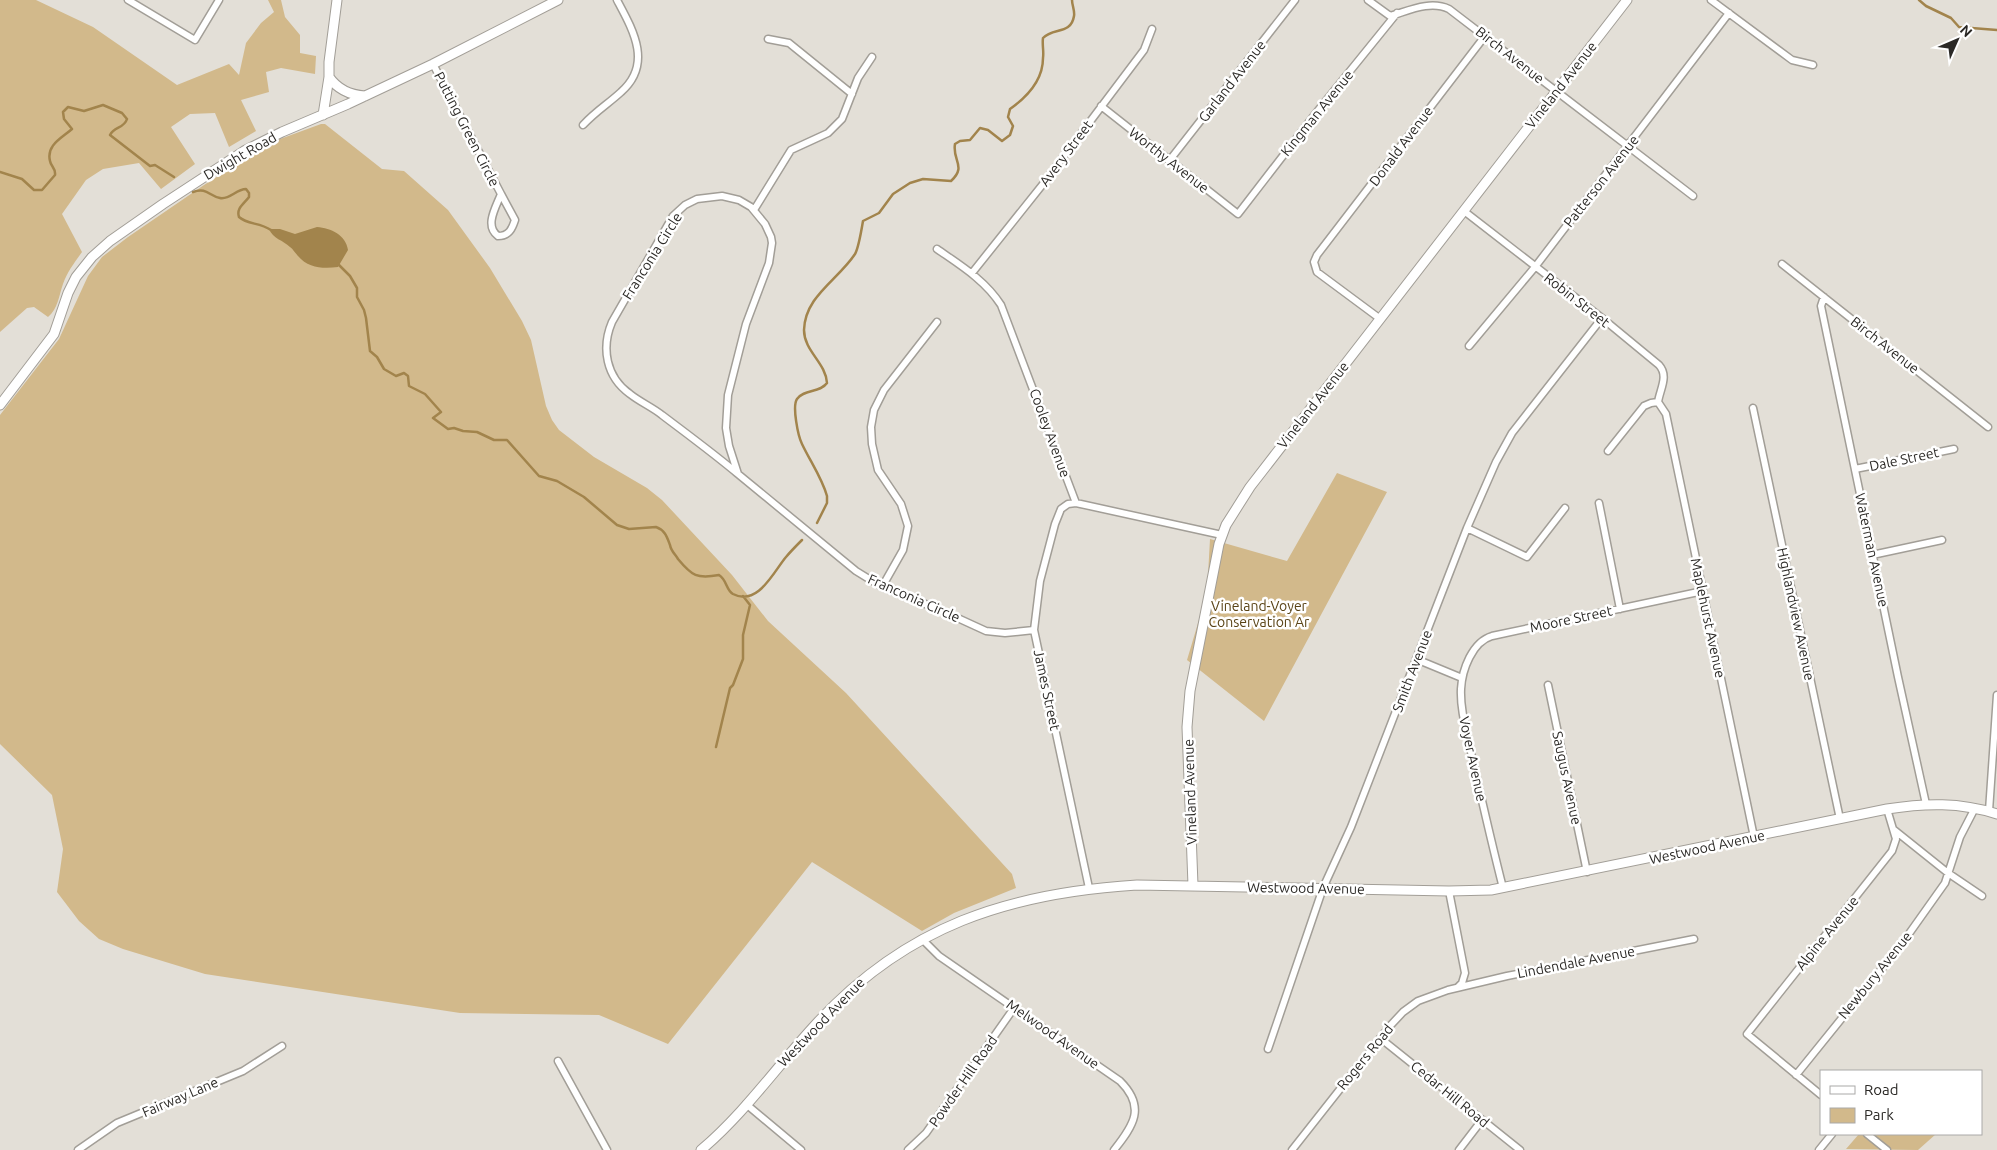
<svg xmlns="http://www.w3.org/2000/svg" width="1997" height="1150" font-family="Ubuntu,sans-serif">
<rect width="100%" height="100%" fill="#e3dfd7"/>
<!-- green -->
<path fill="#d2b98b" d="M0 0H36L93 27 177 85 229 64 239 75 246 43 261 23 274 12 268 0H281L285 17 300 35V53L316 56 315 74 281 68 266 72 269 92 241 100 256 131 229 147 215 113 190 114 171 127 195 164 161 189 139 163 103 169 86 180 62 214 82 252C75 262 67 272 63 284 59 295 58 309 48 317L34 307 27 308 0 332Z
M321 124H325L382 169 404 171 448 210 490 268 522 321 531 340 546 406 552 420 559 430 594 457 647 488 662 500 732 575 768 621 846 693 1012 874 1016 888 954 913 922 931 812 862 668 1044 599 1015 460 1013 205 974 123 949 99 939 79 921 57 892 63 849 52 795 0 744V415L59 339 88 276 102 257 128 237 204 185 272 142Z
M1337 473 1387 492 1264 721 1187 660 1207 593 1210 539 1287 561Z
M1859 1134H1936L1918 1150 1846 1149Z"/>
<!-- water -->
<path fill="#a2844c" d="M317 227C331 228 346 235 348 250L338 267C323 269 308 268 298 256 295 253 293 249 290 247 283 240 273 239 269 229H280L295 234Z"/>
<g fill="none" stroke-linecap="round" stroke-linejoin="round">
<!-- stream -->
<path stroke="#a2844c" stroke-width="2.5" d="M1919 0 1926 6 1951 18 1959 27 1997 30
M0 172 22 179 34 190H42L55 175C56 168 51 167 50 161 46 145 62 138 72 129L64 119 63 112 68 107 84 111 103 105 122 113 127 119C124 129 114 126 110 135L150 166 155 165 174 177
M193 192C207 187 209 196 220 198 230 200 236 189 246 189L249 193V197C244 204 236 208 239 217 248 225 259 222 271 230
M338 264 350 276 357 288V297L364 310 366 318 370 351 377 357 384 369 396 376 404 373 408 376 409 386 425 394 441 412 433 418 448 429 454 428 463 431 477 432 494 440H507L539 476 557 481 584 497 617 525 629 529 656 527C665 530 667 537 670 545 671 551 675 554 678 559 692 576 697 579 719 575 727 580 726 590 733 594 758 607 774 571 786 557 791 551 797 545 802 540
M817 523 827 503V496C822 478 810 461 802 444 798 436 792 406 797 399 804 389 820 393 827 383 826 363 804 351 804 330 805 296 838 280 855 254 858 249 862 227 863 221L879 213 893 194 910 183 923 179 951 181C967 166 952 161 955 144L960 141 970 140 980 128 988 130 1002 141 1010 135 1013 126 1008 117 1010 109C1027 97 1043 81 1043 58 1044 51 1042 45 1043 38 1053 27 1071 35 1074 16 1075 11 1072 5 1072 0
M716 747 730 688 733 685 743 659V635L750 605 743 596"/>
<defs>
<path id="street" d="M128 0 195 40 219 0
M1368 0 1390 16C1408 11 1430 0 1449 9L1693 196
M1711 0 1792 60 1813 65
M768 39 789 43 852 94
M433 64 501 194C496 207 484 226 498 236 509 236 512 229 515 220L501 194
M1101 106 1238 214 1316 113 1397 13
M583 125C596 111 608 104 621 92 653 64 633 30 617 0
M1169 161 1295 0
M754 210 791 150 828 133 842 119 858 78 872 57
M1464 211 1602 318 1659 365C1669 376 1660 389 1658 402
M937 249C960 265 985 280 1001 305L1076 503 1222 535
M1782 264 1988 427
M972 273 1043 184 1144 50 1152 29
M1824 297 1821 306 1898 677 1926 804
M1379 318 1317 272 1314 262 1317 255 1485 36
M1469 346 1535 267 1729 13
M1658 402 1666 414 1754 837
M1753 408 1840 819
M1608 451 1644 406 1651 403 1658 402
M1855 469 1954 449
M738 474C713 453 687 434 662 415 652 407 640 402 630 394 606 377 601 348 612 322L673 216 685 205 697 199 722 196 739 200 751 207 765 224 771 237 772 243 769 263 746 324 728 395 726 428 729 446 738 474 856 571 882 587 938 609 986 631 1005 633 1034 630
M1076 503 1068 504 1061 509 1055 524 1040 581 1034 630 1089 888
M1599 503 1620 609
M1467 528 1527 557 1565 508
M1872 555 1942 540
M882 587 903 550 908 526 901 504 878 470 872 444 871 427 874 410 884 390 937 322
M1416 659 1462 678
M1548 685 1587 872
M1887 809 1893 829 1948 873 1982 896
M1989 811 1997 695
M1503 888C1492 845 1482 801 1472 757 1468 735 1460 712 1461 689 1462 670 1472 642 1492 636L1703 591
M1449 891 1465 973 1462 983 1458 987
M922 939 939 956 1120 1081C1146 1107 1134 1125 1114 1150
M1380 1038 1520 1150
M1268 1049 1323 888 1351 827 1467 528 1496 462 1512 433 1602 318
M558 1061 607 1150
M1796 1075 1901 945 1945 883 1960 837 1975 808
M1821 1095 1747 1034 1892 851 1896 839 1893 829
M746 1104 801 1150
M1867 1134 1887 1150
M78 1150 117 1123 243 1071 282 1046
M908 1150 926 1133 1014 1008
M1292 1150 1389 1027 1403 1012 1418 1001 1448 990 1507 976 1694 939
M1459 1150 1482 1120
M1819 1150 1832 1134"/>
<path id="secondary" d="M337 0 329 62V77C338 90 350 95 365 96
M323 115 329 77
M0 405 54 334 68 293 76 277 92 257 110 241 163 204 244 151 282 132 348 104 433 64 558 0
M1193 885 1187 727 1190 691 1219 544 1226 525 1250 487 1627 0
M701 1150C744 1114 778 1065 816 1024 906 926 1008 893 1137 885L1449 891 1491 890 1887 809C1925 803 1960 802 1997 814"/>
</defs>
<!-- street casing -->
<use href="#street" stroke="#a29e97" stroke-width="9"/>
<!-- secondary casing -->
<use href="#secondary" stroke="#a29e97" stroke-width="11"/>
<!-- street -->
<use href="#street" stroke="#fff" stroke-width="6"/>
<!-- secondary -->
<use href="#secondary" stroke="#fff" stroke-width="9"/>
</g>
<g text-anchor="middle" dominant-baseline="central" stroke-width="5" stroke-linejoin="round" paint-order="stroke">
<!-- street labels -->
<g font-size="14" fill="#2b2926" stroke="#fff">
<text transform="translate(1510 55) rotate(38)">Birch Avenue</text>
<text transform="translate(1232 81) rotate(-52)">Garland Avenue</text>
<text transform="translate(1561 85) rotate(-52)">Vineland Avenue</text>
<text transform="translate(1317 113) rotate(-51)">Kingman Avenue</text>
<text transform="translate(467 129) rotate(63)">Putting Green Circle</text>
<text transform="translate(1401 146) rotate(-53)">Donald Avenue</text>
<text transform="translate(1066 153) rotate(-53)">Avery Street</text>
<text transform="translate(240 156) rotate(-30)">Dwight Road</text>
<text transform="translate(1169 160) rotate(38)">Worthy Avenue</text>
<text transform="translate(1601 181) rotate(-52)">Patterson Avenue</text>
<text transform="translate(652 256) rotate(-58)">Franconia Circle</text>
<text transform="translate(1577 300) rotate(38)">Robin Street</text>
<text transform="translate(1885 345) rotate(38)">Birch Avenue</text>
<text transform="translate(1313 405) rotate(-52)">Vineland Avenue</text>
<text transform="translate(1050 433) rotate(70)">Cooley Avenue</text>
<text transform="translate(1904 459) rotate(-12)">Dale Street</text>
<text transform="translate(1872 550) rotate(78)">Waterman Avenue</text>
<text transform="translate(914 598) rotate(24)">Franconia Circle</text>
<text transform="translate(1796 614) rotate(78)">Highlandview Avenue</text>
<text transform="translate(1708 618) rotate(78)">Maplehurst Avenue</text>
<text transform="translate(1571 619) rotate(-12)">Moore Street</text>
<text transform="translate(1412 671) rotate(-69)">Smith Avenue</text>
<text transform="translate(1047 690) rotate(78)">James Street</text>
<text transform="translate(1473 759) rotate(78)">Voyer Avenue</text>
<text transform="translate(1567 778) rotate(78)">Saugus Avenue</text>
<text transform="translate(1190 792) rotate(-92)">Vineland Avenue</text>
<text transform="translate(1707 847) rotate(-12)">Westwood Avenue</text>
<text transform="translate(1306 888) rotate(1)">Westwood Avenue</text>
<text transform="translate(1827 933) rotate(-51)">Alpine Avenue</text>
<text transform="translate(1576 962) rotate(-11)">Lindendale Avenue</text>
<text transform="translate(1875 975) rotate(-51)">Newbury Avenue</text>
<text transform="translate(821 1022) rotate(-46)">Westwood Avenue</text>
<text transform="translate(1053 1034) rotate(35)">Melwood Avenue</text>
<text transform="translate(1365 1057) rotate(-51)">Rogers Road</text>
<text transform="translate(963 1081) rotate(-55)">Powder Hill Road</text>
<text transform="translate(1450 1094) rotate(39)">Cedar Hill Road</text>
<text transform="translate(180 1097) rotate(-23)">Fairway Lane</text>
</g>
<!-- park labels -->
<g font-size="14" fill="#594316" stroke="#fff">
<text x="1259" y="606">Vineland-Voyer<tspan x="1259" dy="16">Conservation Ar</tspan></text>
</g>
</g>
<!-- legend -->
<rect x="1820" y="1070" width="162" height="65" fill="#ffffff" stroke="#aaa9a8"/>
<rect x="1830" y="1086" width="25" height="8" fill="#ffffff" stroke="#aaa9a8"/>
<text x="1864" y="1095" font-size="15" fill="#2b2926">Road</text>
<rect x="1830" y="1108" width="25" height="15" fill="#d2b98b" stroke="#aaa9a8"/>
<text x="1864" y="1120" font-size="15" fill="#2b2926">Park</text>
<!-- north arrow -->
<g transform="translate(1957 40) rotate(45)" stroke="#ffffff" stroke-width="4" paint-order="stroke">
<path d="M0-4L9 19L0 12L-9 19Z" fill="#2b2926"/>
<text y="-8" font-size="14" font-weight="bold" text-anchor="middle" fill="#2b2926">N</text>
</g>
</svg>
